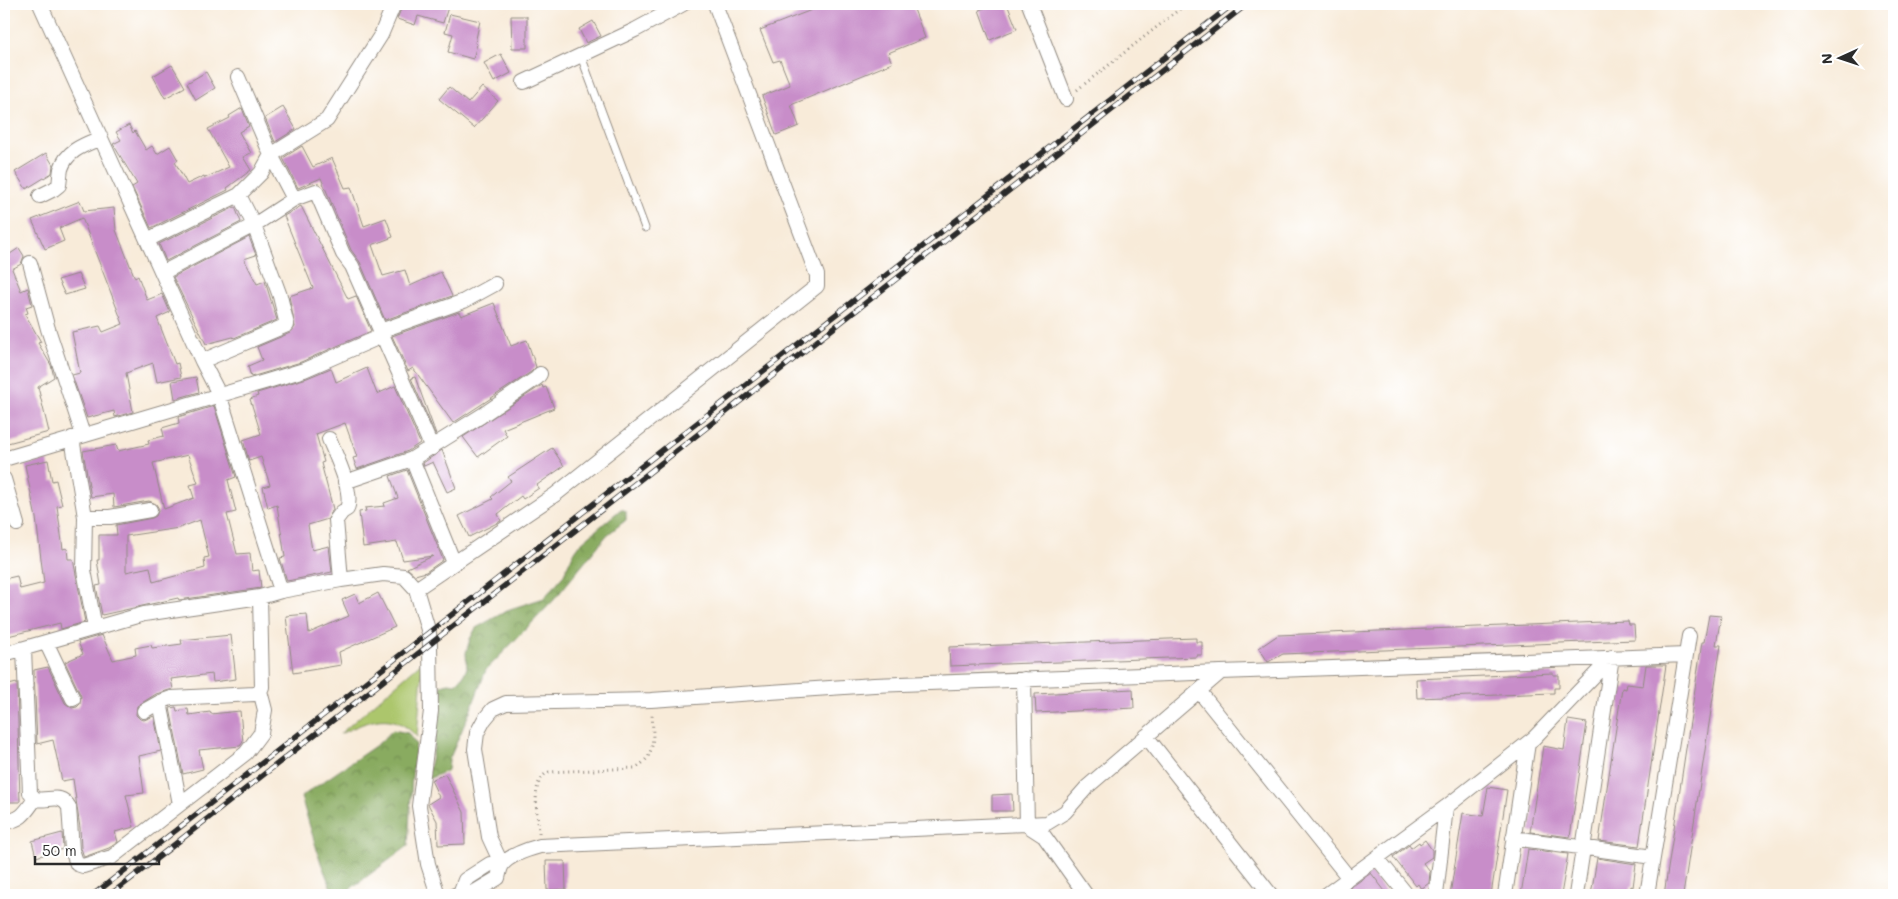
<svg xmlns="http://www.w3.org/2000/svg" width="1898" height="899" font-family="Mali,sans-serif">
<defs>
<pattern id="forest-crowns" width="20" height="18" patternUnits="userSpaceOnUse" patternTransform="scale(1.25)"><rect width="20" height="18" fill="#89ab60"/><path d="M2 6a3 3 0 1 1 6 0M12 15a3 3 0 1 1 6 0" fill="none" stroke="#708b4f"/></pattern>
</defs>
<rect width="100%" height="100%" fill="#fff"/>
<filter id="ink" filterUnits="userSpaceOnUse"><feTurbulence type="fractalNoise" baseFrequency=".02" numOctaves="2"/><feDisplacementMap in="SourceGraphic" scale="10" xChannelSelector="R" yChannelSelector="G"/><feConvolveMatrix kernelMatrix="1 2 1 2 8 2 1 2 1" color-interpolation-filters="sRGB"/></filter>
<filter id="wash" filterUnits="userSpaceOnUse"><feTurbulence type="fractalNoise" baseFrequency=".0096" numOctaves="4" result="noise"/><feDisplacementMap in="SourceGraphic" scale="20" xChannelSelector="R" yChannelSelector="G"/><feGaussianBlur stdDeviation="1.12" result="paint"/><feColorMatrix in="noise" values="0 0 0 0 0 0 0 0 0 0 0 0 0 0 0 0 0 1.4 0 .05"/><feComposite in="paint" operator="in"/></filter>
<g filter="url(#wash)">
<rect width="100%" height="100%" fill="#f8ebd9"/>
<!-- grass -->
<path fill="#acc66c" stroke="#6c784c" d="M423 661 417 737C392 709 370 720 340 734Z"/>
<!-- forest -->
<path fill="url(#forest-crowns)" stroke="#5a6b46" d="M621 509 626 511V520L607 535 553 601 486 670 471 709 449 760 448 770 426 780 434 747 441 685 449 683 455 684 462 678 467 668 466 653 470 639 476 628 510 609 544 598 563 576 573 554 581 543Z
M393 730 408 733 416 744 412 776 408 846 342 895H334L321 863 301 797 378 744Z"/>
<g id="blocks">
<!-- building -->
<path fill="#c88dc9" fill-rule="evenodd" d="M403 4H449L443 23 418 16 415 25 397 19Z
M827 4H912L925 38 888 53 892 63 791 105 799 126 776 135 762 96 790 85 780 60 773 62 760 30Z
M995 4H1007L1017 29 990 40 979 10Z
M450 14 480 21 475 43 477 44 473 59 448 52 453 34 445 32Z
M511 16H527V48H512Z
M593 21 601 36 586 43 579 29Z
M501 54 511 73 494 82 484 63Z
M172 65 185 87 165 98 153 76Z
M206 72 215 88 196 100 187 83Z
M449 87 468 103 482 87 498 101 474 128 439 99Z
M283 107 296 129 275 142 265 118Z
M242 108 249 126 239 132 251 153 243 157 251 170 227 188 228 190 151 228 132 187 137 184 113 144 121 140 116 132 129 125 133 133 135 131 146 150 152 146 157 154 170 146 178 160 175 162 187 184 204 176 205 178 229 167 208 129 230 118 229 116Z
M302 146 313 167 332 158 345 188 351 187 364 226 386 218 393 237 372 245 383 276 405 270 410 286 441 272 452 296 385 320 360 262 351 250 321 178 298 188 283 158Z
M46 153 53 165 52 173 26 189 15 172Z
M80 201 84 211 114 208 116 230 135 278 138 276 147 300 162 294 170 312 157 318 175 364 178 363 181 377 157 382 153 363 126 373 133 412 115 417 114 411 87 418 72 375 80 373 72 332 100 326 103 332 123 324 82 218 59 228 64 241 45 249 32 220Z
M301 206 348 299 356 296 371 331 301 362 251 377 248 366 262 360 257 347 290 333 295 327 289 296 313 288 284 216Z
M235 207 241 222 166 261 159 244Z
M249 237 256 255 244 259 257 284 265 281 277 320 234 338 233 337 206 344 173 277Z
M19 248 24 256 21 264 12 269 21 291 28 288 32 305 26 307 28 313 25 314 41 342 38 343 51 365 54 377 38 387 49 432 4 444V250L7 256Z
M78 274 85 289 65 295 58 280Z
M494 303 511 346 527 340 536 367 531 372 453 423 413 368 408 371 392 336 459 312 461 316Z
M331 368 336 382 367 368 377 394 395 386 420 443 408 451 357 469 353 458 357 457 345 423 316 434 324 462 321 463 333 509 328 519 308 525 312 550 329 546 332 572 287 581 280 558 285 557 277 505 268 508 263 487 270 485 261 457 249 461 243 440 261 434 250 399 258 396 257 393 307 378Z
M196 377 199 392 175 399 172 381Z
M415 377 436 434H435L411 378Z
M542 385 543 388 546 387 554 408 503 429 507 436 478 457 463 437Z
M214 406 236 477 228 480 236 512 227 514 237 554 250 553 252 571 259 570 261 588 179 600 178 598 102 615 96 586 101 585 97 560H99V535H117L116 525 152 518 156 516 159 509 156 504 149 501 114 507 113 494 91 497 83 451 116 445 118 451 149 444 148 440 164 436 162 428 179 423 178 417ZM188 455 198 483 190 485 194 498 164 509 153 463ZM200 520 209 557 204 558 205 568 153 582 150 567 126 572V536L179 528Z
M552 448 564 466 537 485 539 488 523 499 521 496 498 514 501 521 469 537 459 516 493 499 491 497 511 481 508 477Z
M442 450 456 488 447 492 433 462 424 466 423 463Z
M48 460 52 481 56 480 62 505 57 506 63 549 67 548 68 559H73L85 622 61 629 60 623 4 637V579L17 576 20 589 44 583 36 518 25 465Z
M407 470 443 560 426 572 415 575 407 568 433 556 403 560 397 542 363 547 359 512 366 511 365 508 385 506 384 503 398 498 390 476Z
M378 593 395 627 339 652 341 665 293 673 286 616 307 614 309 633 349 616 342 600 355 594 359 603Z
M1709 615 1721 616 1716 645H1721L1683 895H1664L1702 642H1704Z
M1628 621 1629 625H1634L1635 640 1283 654 1268 662 1259 648 1278 635Z
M102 635 113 660 136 655 135 648 151 645 152 648 182 644 181 640 231 635 236 679 213 682 212 674 171 679 173 689 156 694 137 706 136 715 140 719 144 720 154 716 161 751 139 756 144 793 126 795 134 827 115 832 118 842 109 848 84 857 81 848 80 828 73 779 62 781 53 740 37 744 34 670 48 667 65 703 72 708 77 707 80 704 81 696 65 662 83 654 78 642Z
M1196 638V642H1202V655H1197V657L950 666 949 647Z
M1646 665H1666L1639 846 1599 841 1622 688 1626 689 1627 684 1643 686Z
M1553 673V675H1559V688H1554V693L1417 698 1416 679Z
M17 683 20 802H4V686Z
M1133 689 1134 708 1036 713 1035 694Z
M176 707 177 711 188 709 189 715 210 712 211 714 240 711 243 742 240 746 199 750 203 769 183 774 170 708Z
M1568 720 1587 723 1570 837 1530 832 1543 746 1564 750Z
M445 774 464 812 465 844 438 845 437 821 428 804 439 797 431 780Z
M1488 787 1507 790 1491 895H1450L1463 813 1483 816Z
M1012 794 1013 811H992V795Z
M62 833 63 849 36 857 32 841Z
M1425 840 1432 850V857L1423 863 1430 872 1429 883 1421 889 1418 884 1416 886 1393 857 1409 845 1411 848 1419 842 1420 844Z
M1528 849 1568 854 1561 895H1521Z
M1597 858 1636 864 1633 887 1631 886 1630 895H1591Z
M546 861H565L566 889 547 890Z
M1371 873 1388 895H1340Z"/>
</g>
</g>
<g filter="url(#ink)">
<use href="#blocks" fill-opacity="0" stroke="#928b82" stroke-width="1"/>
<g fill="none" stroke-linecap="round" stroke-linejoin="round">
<defs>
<path id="lane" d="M581 56 645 228"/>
<path id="street" d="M40 4 202 361 219 394 281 591
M1029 4 1066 99
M238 77 271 155 294 199
M524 82 635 30 683 4
M239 195 261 173 271 155 327 120 381 35 394 4
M40 196 54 189 59 185C60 179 60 174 61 169 67 150 84 145 101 138
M147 240 239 195 254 225 280 296 287 325 202 361
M30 263 48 329 83 435
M162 273 254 225 294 199 316 191 343 254 352 266 432 448
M380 331 464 301 495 284
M72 438 85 517 84 570 95 628
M329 439C336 456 354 492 347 509L342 512 336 520 341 580
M4 459 271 380 304 370 382 336
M412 459 454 563
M4 479 17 524
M345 482 412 459 481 416 537 378 540 374
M85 517H110L150 510
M416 589 556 494 817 286V275L715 4
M46 642 73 699
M24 649 30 793 35 799C49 802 60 792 69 807L72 850 77 864 83 866 112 857 246 753 261 733 265 710 260 691
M4 654 144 614 260 597 281 591 341 580 383 574 404 576 416 589 429 633 430 645 431 711 419 806 428 864 438 895
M1686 655 1689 636
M1024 679 1027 825 1044 836 1086 895
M1199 691 1349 878
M160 702 180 804
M144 711 160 702 171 698 255 694 260 691 262 687 260 597
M1146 736 1271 895
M4 822C22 820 25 813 35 799
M1513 838 1653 857
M1377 858 1407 895
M502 865 489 837 475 749 477 733 484 720 493 709 506 703 651 700 874 685 1221 672
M460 893 465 880 490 864 502 865
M455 895 460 893H473L498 878C499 874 500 868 502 865 509 855 529 849 540 846L1047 823 1065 812 1087 787 1221 672 1686 655 1647 895
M1326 895 1446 807 1534 738 1612 657
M1436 895 1446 807
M1505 895 1528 743
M1576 895 1612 657"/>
</defs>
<!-- lane casing -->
<use href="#lane" stroke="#928b82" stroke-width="9"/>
<!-- street casing -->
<use href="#street" stroke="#928b82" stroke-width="16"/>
<!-- path -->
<path stroke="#928b82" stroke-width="3" stroke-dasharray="1 4" stroke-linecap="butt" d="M1077 90 1186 4
M539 833C538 814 529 781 549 772L635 768C657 757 653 735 652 714"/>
<!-- lane -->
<use href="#lane" stroke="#fff" stroke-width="7"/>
<!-- street -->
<use href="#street" stroke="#fff" stroke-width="14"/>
<defs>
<path id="rail" d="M93 895 1233 4
M110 895 1247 4"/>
</defs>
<!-- rail casing -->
<use href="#rail" stroke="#2b2b2b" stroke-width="5.5"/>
<!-- rail -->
<use href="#rail" stroke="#fff" stroke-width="4" stroke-dasharray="11" stroke-linecap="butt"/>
</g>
</g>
<!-- margin -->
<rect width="1898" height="899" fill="none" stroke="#fff" stroke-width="20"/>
<!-- north arrow -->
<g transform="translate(1840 58) rotate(267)" stroke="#ffffff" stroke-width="4" paint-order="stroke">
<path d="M0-4L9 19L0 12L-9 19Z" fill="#2b2b2b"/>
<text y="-8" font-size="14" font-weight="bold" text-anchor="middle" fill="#2b2b2b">N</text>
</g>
<!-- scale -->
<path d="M35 856v8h124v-8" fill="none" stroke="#2b2b2b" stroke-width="2.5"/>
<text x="42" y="856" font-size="15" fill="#2b2b2b" stroke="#ffffff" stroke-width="4" paint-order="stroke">50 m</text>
</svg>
